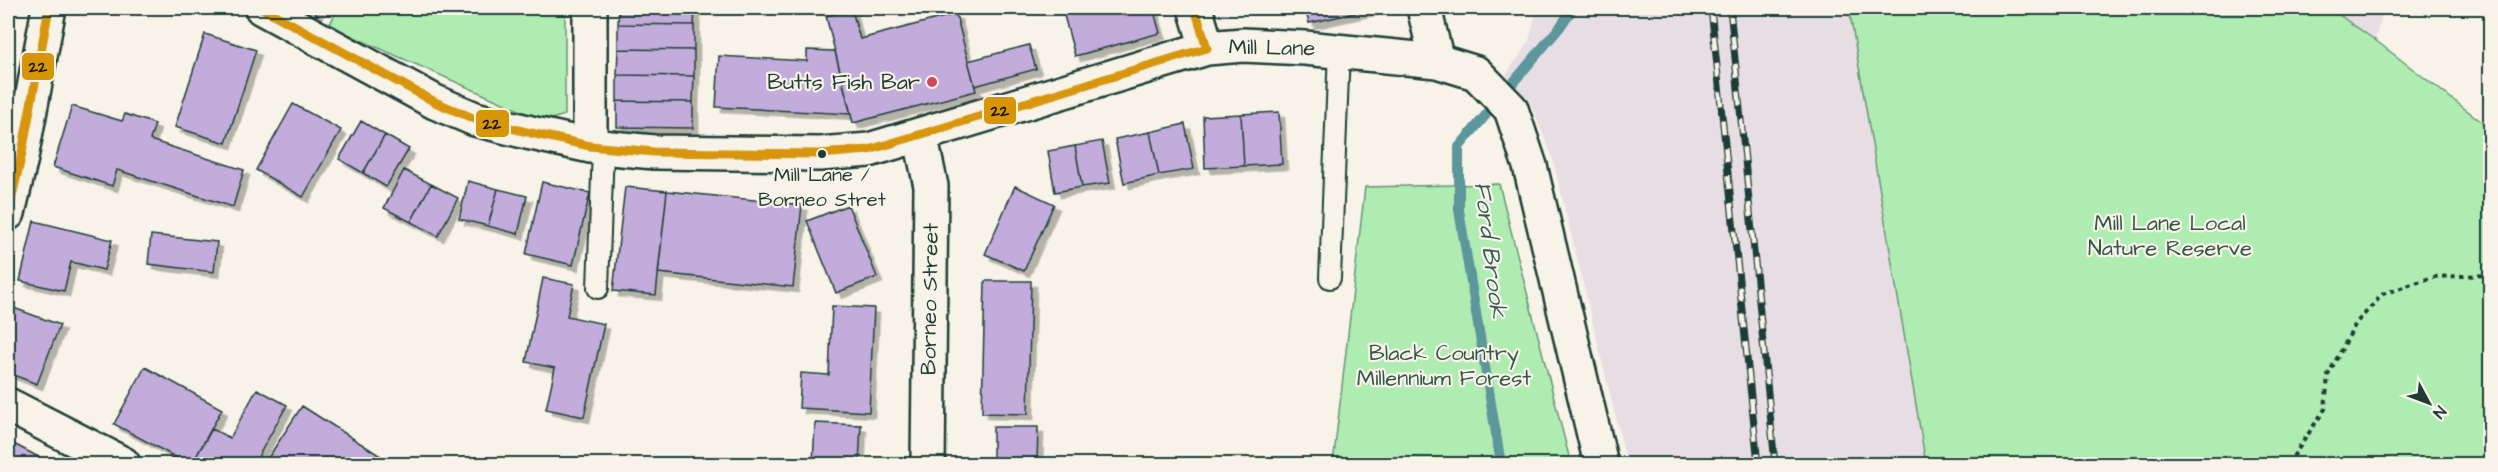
<svg xmlns="http://www.w3.org/2000/svg" width="2498" height="472" font-family="'Architects Daughter',sans-serif">
<defs>
<filter id="shadow"><feDropShadow dx="5.5" dy="5.5" stdDeviation="0" flood-color="#0004"/></filter>
</defs>
<rect width="100%" height="100%" fill="#f7f3e8"/>
<filter id="ink" filterUnits="userSpaceOnUse"><feTurbulence type="fractalNoise" baseFrequency=".0167" numOctaves="2"/><feDisplacementMap in="SourceGraphic" scale="12" xChannelSelector="R" yChannelSelector="G"/><feConvolveMatrix kernelMatrix="1 2 1 2 8 2 1 2 1" color-interpolation-filters="sRGB"/></filter>
<g filter="url(#ink)">
<!-- built -->
<path fill="#e7dee4" d="M1537 8H1849L1926 464H1627L1552 156 1529 100 1506 75 1529 41Z
M2329 8H2384L2375 40Z"/>
<!-- green -->
<path fill="#afecb2" stroke="#679473" stroke-width="1.5" d="M338 8H565V115L544 121 329 26Z
M1849 8H2329L2375 40 2490 128V464H1926Z
M1499 184 1571 464H1333L1365 187Z"/>
<g fill="none" stroke-linecap="round" stroke-linejoin="round">
<!-- stream -->
<path stroke="#5c979b" stroke-width="10" d="M1501 464 1459 210V147L1560 27 1573 8"/>
</g>
<!-- building -->
<path fill="#c1acdc" stroke="#1f3d34" stroke-width="1.5" filter="url(#shadow)" d="M293 8H319L313 19Z
M619 8H695L694 25 618 24Z
M1062 8H1153L1160 33 1075 56Z
M1305 8H1378L1309 23Z
M852 10 860 39 956 14 976 91 853 123 826 16Z
M618 24 694 25V50L618 49Z
M205 34 256 50 226 143 175 127Z
M1029 45 1036 69 975 86 968 61Z
M618 49 694 50V76L617 75Z
M807 50 835 51 851 114 716 107 719 56 807 61Z
M617 75 694 76 693 102 617 101Z
M617 101 693 102V128L617 127Z
M293 104 341 130 303 197 256 170Z
M72 106 122 121 125 114 155 124 150 140 244 170 233 207 117 170 112 186 53 167Z
M1279 112 1282 164 1244 166 1241 114Z
M1241 114 1244 166 1205 168 1203 116Z
M361 121 385 135 363 173 339 159Z
M1185 124 1194 169 1159 175 1150 132Z
M1150 132 1159 175 1124 183 1115 139Z
M385 135 409 149 386 187 363 173Z
M1102 141 1110 183 1082 187 1075 146Z
M1075 146 1082 187 1055 192 1048 151Z
M404 170 431 184 411 222 384 208Z
M468 181 498 189 488 226 459 219Z
M542 182 590 193 573 265 526 254Z
M431 184 458 198 438 236 411 222Z
M1015 186 1054 204 1024 271 985 254Z
M625 187 667 191 656 295 613 291Z
M498 189 527 196 518 234 488 226Z
M667 191 802 205 793 287 658 273Z
M848 205 877 277 836 293 807 221Z
M34 221 112 240 104 270 71 262 64 291 20 281Z
M151 235 217 242 214 272 148 264Z
M543 278 574 284 567 316 604 324 584 417 546 409 555 368 526 362Z
M985 281H1031L1028 414 982 413Z
M832 306 874 308 869 412 799 408 801 373 829 375Z
M11 307 60 325 37 384 8 373V316Z
M145 367 222 409 192 464H188L114 424Z
M257 389 287 405 254 464H192L212 429 230 438Z
M302 406 393 464H264Z
M815 423 861 425 859 464H813Z
M993 427H1038L1037 464H993Z
M8 441 52 464H8Z"/>
<g fill="none" stroke-linecap="round" stroke-linejoin="round">
<defs>
<path id="lane" d="M1330 278 1339 50
M598 288 603 148"/>
<path id="street" d="M262 8 435 102 475 119 531 133 590 146 654 152 820 154 869 150 1207 48 1243 45 1305 48 1437 61 1476 73 1511 109 1530 166 1601 464
M590 8V146
M1195 8 1207 48
M1424 8 1437 61
M920 135 931 186 928 464
M8 405 123 464"/>
<path id="secondary" d="M8 213 21 158 49 8"/>
</defs>
<!-- lane casing -->
<use href="#lane" stroke="#1f3d34" stroke-width="24"/>
<!-- street casing -->
<use href="#street" stroke="#1f3d34" stroke-width="38"/>
<!-- secondary casing -->
<use href="#secondary" stroke="#1f3d34" stroke-width="38"/>
<!-- path -->
<path stroke="#1f3d34" stroke-width="4" stroke-dasharray="4.5 4.5" stroke-linecap="butt" d="M2288 464 2325 409 2328 375 2356 323 2383 294 2433 277 2490 275"/>
<!-- lane -->
<use href="#lane" stroke="#f7f3e8" stroke-width="20"/>
<!-- street -->
<use href="#street" stroke="#f7f3e8" stroke-width="33"/>
<!-- secondary -->
<use href="#secondary" stroke="#f7f3e8" stroke-width="33"/>
<defs>
<path id="rail" d="M1711 8 1758 464
M1730 8 1775 464"/>
</defs>
<!-- rail casing -->
<use href="#rail" stroke="#1f3d34" stroke-width="7"/>
<!-- rail -->
<use href="#rail" stroke="#f7f3e8" stroke-width="4.5" stroke-dasharray="14" stroke-linecap="butt"/>
<defs>
<path id="bus-1" d="M262 8 435 102 475 119 531 133 590 146 654 152 820 154 869 150 1207 48 1195 8
M8 213 21 158 49 8"/>
</defs>
<!-- bus-1 casing -->
<use href="#bus-1" stroke="#f7f3e8" stroke-width="14"/>
<!-- bus-1 -->
<use href="#bus-1" stroke="#d79608" stroke-width="9"/>
</g>
</g>
<!-- markers -->
<circle fill="#d1495b" stroke="#f7f3e8" stroke-width="2" cx="932" cy="82" r="6"/>
<circle fill="#1f3d34" stroke="#f7f3e8" stroke-width="2" cx="822" cy="154" r="5"/>
<g text-anchor="middle" dominant-baseline="central" stroke-width="4.5" stroke-linejoin="round" paint-order="stroke">
<!-- bus labels -->
<g font-size="20" fill="#1f3d34" stroke="#f7f3e8">
<text x="822" y="175">Mill Lane /<tspan x="822" dy="25">Borneo Stret</tspan></text>
</g>
<!-- street labels -->
<g font-size="22" fill="#1f3d34" stroke="#f7f3e8">
<text transform="translate(1272 48) rotate(1)">Mill Lane</text>
<text transform="translate(930 299) rotate(-89)">Borneo Street</text>
</g>
<!-- poi labels -->
<g font-size="22" fill="#1f3d34" stroke="#f7f3e8" text-anchor="end">
<text x="920" y="82">Butts Fish Bar</text>
</g>
<!-- park labels -->
<g font-size="22" fill="#355747" stroke="#f7f3e8">
<text x="2170" y="223">Mill Lane Local<tspan x="2170" dy="25">Nature Reserve</tspan></text>
<text x="1444" y="353">Black Country<tspan x="1444" dy="25">Millennium Forest</tspan></text>
</g>
<!-- water labels -->
<g font-size="24" font-style="italic" fill="#335b56" stroke="#f7f3e8">
<text transform="translate(1490 250) rotate(83)">Ford Brook</text>
</g>
</g>
<g stroke="#f7f3e8" stroke-width="2">
<rect x="21" y="52" width="34" height="29" rx="6" fill="#d79608"/>
<rect x="983" y="96" width="34" height="29" rx="6" fill="#d79608"/>
<rect x="475" y="109" width="35" height="29" rx="6" fill="#d79608"/>
</g>
<g font-size="16" text-anchor="middle" font-weight="bold" fill="#111">
<text x="38" y="72">22</text>
<text x="1000" y="116">22</text>
<text x="492" y="129">22</text>
</g>
<!-- margin -->
<rect width="2498" height="472" fill="none" stroke="#f7f3e8" stroke-width="30"/>
<rect x="15" y="15" width="2468" height="442" fill="none" stroke="#1f3d34" stroke-width="2" filter="url(#ink)"/>
<!-- north arrow -->
<g transform="translate(2429 403) rotate(131)" stroke="#f7f3e8" stroke-width="4.5" paint-order="stroke">
<path d="M0-4.5L10 22L0 15L-10 22Z" fill="#1f3d34"/>
<text y="-9" font-size="16" font-weight="bold" text-anchor="middle" fill="#1f3d34">N</text>
</g>
</svg>
